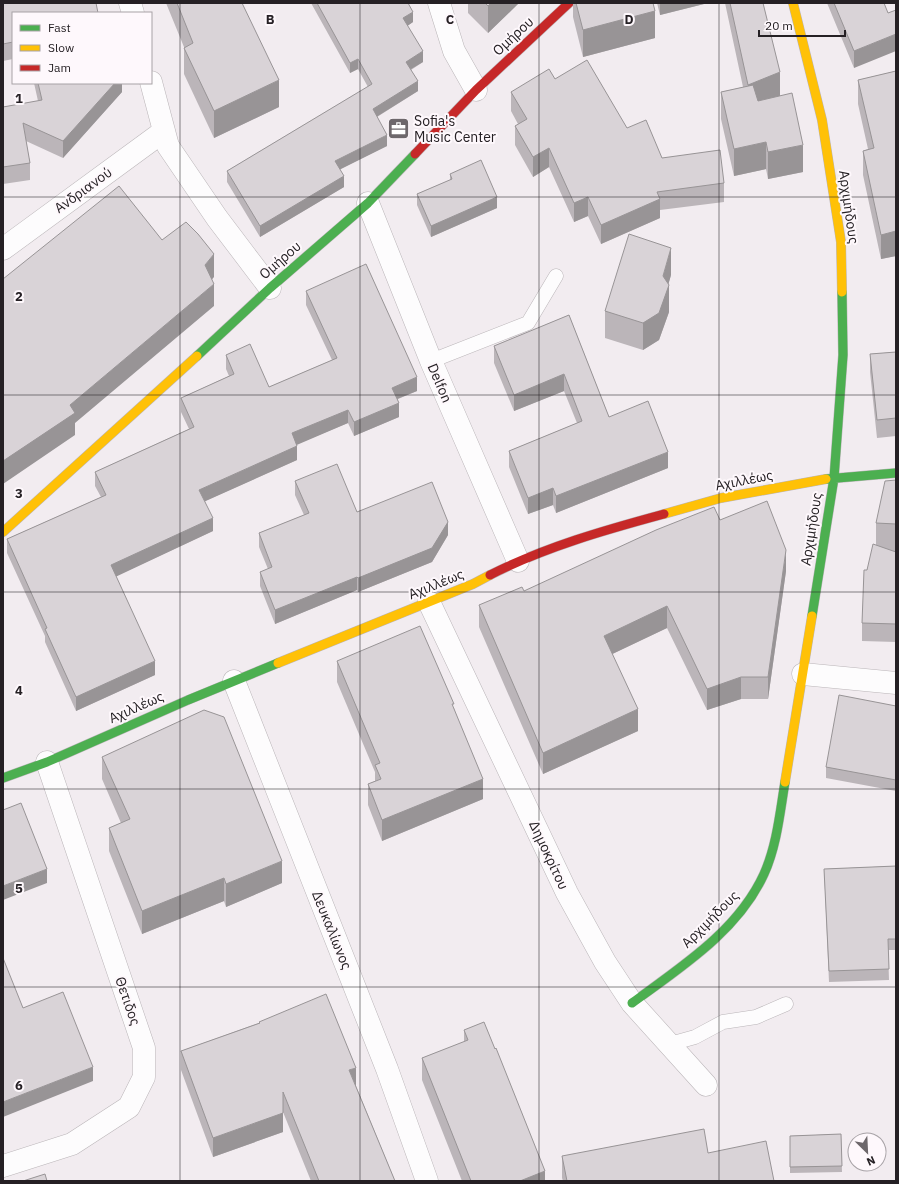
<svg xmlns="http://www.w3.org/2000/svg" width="899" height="1184" font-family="'IBM Plex Sans',sans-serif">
<rect width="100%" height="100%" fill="#f2ecf0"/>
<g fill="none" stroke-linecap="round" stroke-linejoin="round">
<defs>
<path id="lane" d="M431 361 528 323 556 276
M670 1044 695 1037 723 1022 756 1017 786 1004"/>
<path id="street" d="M130 3 133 13
M439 3 454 51 476 90
M151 82 168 146 217 218 270 288
M368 203 431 361 518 561
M3 249 164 131
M429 602 567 893 605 962 632 1003 706 1085
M803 674 896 683
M234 681 387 1069 427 1181
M3 1166 72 1144 129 1107 144 1077V1048L47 762"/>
<path id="fast" d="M197 356 270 288 368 203 415 154
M826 479 896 473
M812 616 834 478 843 355 842 292
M3 778 47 762 188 700 278 663
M632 1003C681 967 738 931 764 874 777 845 780 812 785 782"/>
<path id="slow" d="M793 3 822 120 841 242 842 292
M664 514 721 498 826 479
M3 532 197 356
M278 663 473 584 490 575
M785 782 812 616"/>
<path id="jam" d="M415 154 476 90 569 3
M490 575C545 547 605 530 664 514"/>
</defs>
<!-- lane casing -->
<use href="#lane" stroke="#bab5b8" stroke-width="15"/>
<!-- street casing -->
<use href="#street" stroke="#bab5b8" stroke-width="23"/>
<!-- fast casing -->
<use href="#fast" stroke="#bab5b8" stroke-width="10"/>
<!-- slow casing -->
<use href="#slow" stroke="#bab5b8" stroke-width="10"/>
<!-- jam casing -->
<use href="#jam" stroke="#bab5b8" stroke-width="10"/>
<!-- lane -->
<use href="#lane" stroke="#fdfcfd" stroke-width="14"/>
<!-- street -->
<use href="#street" stroke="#fdfcfd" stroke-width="22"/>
<!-- fast -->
<use href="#fast" stroke="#4caf50" stroke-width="9"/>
<!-- slow -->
<use href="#slow" stroke="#ffc107" stroke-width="9"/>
<!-- jam -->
<use href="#jam" stroke="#c62828" stroke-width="9"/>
</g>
<!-- wall -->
<path fill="#bbb5b9" d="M3 3 13 13V59L3 61Z
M166 3H242L279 107 214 138 184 74V47Z
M311 3H408L413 22 407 26 423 62 411 70 418 91 377 117 387 146 340 169 344 187 260 237 227 182V171L368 87 358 69 350 73Z
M468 3H519L488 33 468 13Z
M573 3H653L655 38 583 57 573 17Z
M657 3H708L660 15Z
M725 3H763L780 96 803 172 768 179 766 169 734 176 721 119V92L743 87Z
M827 3H884L854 68Z
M896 71V256L881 259 863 175V151L868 149 858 104V80Z
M555 79 627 128 662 158 724 183V202L660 210V218L601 244 588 216 574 222 549 167 533 177 515 145V126L518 124 511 111V92Z
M34 83H122V92L63 158 26 141 30 163V180L3 184V107L38 101Z
M450 174 497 208 431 237 417 205V194L450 180Z
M671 275 668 285 669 312 659 340 643 350 605 338V311Z
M306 291 417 391 398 399 399 417 354 436 348 423 297 444V460L205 501 213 531 116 576 155 675 76 711 45 642V636L7 553V539L101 497 95 486V472L189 429 181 412V398L229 376 226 369V355L269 387 332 360 306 305Z
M569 315 609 417 668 468 556 513 553 505 528 514 509 467V451L577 423 564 391 514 411 494 363V346Z
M896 352V436L877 438 870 372V354Z
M896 480V642L862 641V623L867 570 876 545V523Z
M295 481 357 512 448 535 432 562 358 592 357 590 275 624 260 586V572L268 569 259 547V533L304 515 295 495Z
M720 520 786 571 768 699H741L707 710 667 628 612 654 638 731 543 774 479 627V605L524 591Z
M337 661 454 708 483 799 382 841 368 805V784L375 781V772L337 682Z
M896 706V791L826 778V767Z
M102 757 282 883 226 907 224 901 142 934 109 851V828L121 823 102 779Z
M896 866V950H888L889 980 829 982 824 869Z
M259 1022 356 1086 395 1181H311L283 1112V1132L213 1157 181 1070V1051L259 1023Z
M464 1030 545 1181H462L422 1080V1058L464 1042Z
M841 1134 842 1172 790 1173V1136Z
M708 1153 774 1181H563L562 1178V1156Z"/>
<!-- shaded-wall -->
<path fill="#989496" d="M491 3H519L488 33V6Z
M660 3H708L660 15Z
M655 11V38L583 57V30Z
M413 12V22L403 29V18Z
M896 34V51L854 68V51Z
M423 51V62L406 72V62Z
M358 59V69L350 73V63Z
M780 72V97L748 110V85Z
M279 80V107L214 138V111Z
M418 81V91L373 119V109Z
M115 83H122V92L63 158V141Z
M387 135V146L335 172V161Z
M766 142V169L734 176V149Z
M803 145V172L768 179V152Z
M549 148V167L533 177V157Z
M344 176V187L260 237V226Z
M497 197V208L431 237V226Z
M588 197V216L574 222V203Z
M660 199V218L601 244V225Z
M896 231V256L881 259V235Z
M671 248V275L663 303V276Z
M214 254V277L205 288V265Z
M214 284V306L75 423V435L3 484V461Z
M669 285V312L659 340 643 350V323Z
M564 374V391L514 411V395Z
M417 377V391L392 401V388Z
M399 403V417L354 436V422Z
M348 410V423L292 447V433Z
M297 446V460L199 504V490Z
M668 452V468L556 513V496Z
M553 488V505L528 514V498Z
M213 518V531L111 579V565Z
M448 522V535L432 562 358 592V578Z
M786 550V571L768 699V677Z
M357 577V590L275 624V610Z
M667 606V628L604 658V636Z
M155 661V675L76 711V697Z
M741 677V699L707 710V689Z
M638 709V731L543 774V753Z
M483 779V799L382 841V820Z
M282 861V883L226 907V884Z
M47 869V883L3 900V886Z
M224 878V901L142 934V911Z
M93 1067V1081L3 1117V1102Z
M356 1068V1087L349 1070Z
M283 1113V1132L213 1157V1138Z
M545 1171V1181H520Z"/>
<!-- building -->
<path fill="#d9d3d7" stroke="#989496" d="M3 3H96L98 13H13V42L3 44Z
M177 3H242L279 80 214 111 184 48 193 43Z
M317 3H408L413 12 403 18 423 51 406 62 418 81 373 109 387 135 335 161 344 176 260 226 227 171 372 84 358 59 350 63Z
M485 3H491L488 6Z
M576 3H653L655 11 583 30Z
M730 3H763L780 72 748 85Z
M834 3H884L888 13 896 10V34L854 51Z
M587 60 627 128 646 120 662 158 720 150 724 183 657 192 660 199 601 225 588 197 574 203 549 148 533 157 515 126 527 119 511 92 549 69 555 79Z
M896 71V231L881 235 863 151 874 148 858 80Z
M38 83H115L63 141 23 123 30 163 3 167V107L42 100Z
M753 85 758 101 792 93 803 145 768 152 766 142 734 149 721 92Z
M481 160 497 197 431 226 417 194 452 179 450 174Z
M119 186 162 240 186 222 198 234 214 254 205 265 214 284 70 405 75 413 3 461V279Z
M629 234 671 248 663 276 669 285 659 313 643 323 605 311Z
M366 264 417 377 392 388 399 403 354 422 348 410 292 433 297 446 199 490 213 518 111 565 155 661 76 697 45 629 47 628 7 539 106 495 95 472 194 427 181 398 234 374 226 355 250 344 269 387 337 358 306 291Z
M569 315 609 417 648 401 668 452 556 496 553 488 528 498 509 451 582 421 564 374 514 395 494 346Z
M896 352V418L877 420 870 354Z
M337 464 357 512 432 482 448 522 432 548 358 578 357 577 275 610 260 572 272 567 259 533 309 513 295 481Z
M896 480V524L876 523 885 481Z
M767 501 786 550 768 677H741L707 689 667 606 604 636 638 709 543 753 479 605 522 587 524 591 656 530 714 507 720 520Z
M873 544 896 552V624L862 623 864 570H867Z
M420 626 454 704H452L483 779 382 820 368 784 381 779 375 765 380 763 337 661Z
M839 695 896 706V780L826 767Z
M204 710 224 717 282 861 226 884 224 878 142 911 109 828 130 819 102 757Z
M21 803 47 869 3 886V810Z
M896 866V939H888L889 969 829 971 824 869Z
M3 958 23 1008 63 992 93 1067 3 1102Z
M326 994 356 1068 349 1070 395 1181H319L283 1092V1113L213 1138 181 1051 260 1023 259 1022Z
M484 1022 495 1049 496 1048 545 1171 520 1181H471L422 1058 468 1040 464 1030Z
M704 1129 708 1153 766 1141 774 1181H567L562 1156Z
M841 1134 842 1166 790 1167V1136Z
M45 1174 47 1181H23Z"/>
<!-- grid -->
<path fill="none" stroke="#252024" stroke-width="1" stroke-opacity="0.55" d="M180 3V1181M360 3V1181M539 3V1181M719 3V1181M3 197H896M3 395H896M3 592H896M3 789H896M3 987H896"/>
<!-- icons -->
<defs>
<symbol id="office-square" viewBox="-11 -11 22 22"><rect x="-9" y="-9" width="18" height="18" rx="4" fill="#6d676b" stroke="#fef8fc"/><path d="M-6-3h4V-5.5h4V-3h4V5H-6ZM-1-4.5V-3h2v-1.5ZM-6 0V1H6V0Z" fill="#fff"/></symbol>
</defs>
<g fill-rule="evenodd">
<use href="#office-square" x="386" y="116" width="25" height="25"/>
</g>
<g text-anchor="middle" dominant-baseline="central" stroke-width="4" stroke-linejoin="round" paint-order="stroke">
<!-- street labels -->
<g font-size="14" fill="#252024" stroke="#fef8fc">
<text transform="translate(513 36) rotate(-43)">Ομήρου</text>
<text transform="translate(83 190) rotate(-36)">Ανδριανού</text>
<text transform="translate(849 207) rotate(82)">Αρχιμήδους</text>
<text transform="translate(280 260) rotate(-41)">Ομήρου</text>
<text transform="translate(440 383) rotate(67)">Delfon</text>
<text transform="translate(744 480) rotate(-11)">Αχιλλέως</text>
<text transform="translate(811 529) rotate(-81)">Αρχιμήδους</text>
<text transform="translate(436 584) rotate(-22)">Αχιλλέως</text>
<text transform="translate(136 707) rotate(-24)">Αχιλλέως</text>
<text transform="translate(549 855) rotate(65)">Δημοκρίτου</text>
<text transform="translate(710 919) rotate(-45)">Αρχιμήδους</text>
<text transform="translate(332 930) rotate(68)">Δευκαλίωνος</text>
<text transform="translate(128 1001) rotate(71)">Θετιδος</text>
</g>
<!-- poi labels -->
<g font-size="14" fill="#252024" stroke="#fef8fc" text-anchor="start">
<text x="414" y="121">Sofia's<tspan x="414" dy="16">Music Center</tspan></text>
</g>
</g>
<g font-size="13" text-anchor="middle" font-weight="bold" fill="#252024" stroke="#fef8fc" stroke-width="4" stroke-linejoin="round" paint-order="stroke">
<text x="270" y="24">B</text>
<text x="450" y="24">C</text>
<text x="629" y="24">D</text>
<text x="19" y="103">1</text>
<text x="19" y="301">2</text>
<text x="19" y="498">3</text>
<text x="19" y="695">4</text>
<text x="19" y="893">5</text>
<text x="19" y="1090">6</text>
</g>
<!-- border -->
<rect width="899" height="1184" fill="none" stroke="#252024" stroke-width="8"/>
<!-- legend -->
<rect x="12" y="12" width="140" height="72" fill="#fef8fc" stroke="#a7a2a6"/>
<rect x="20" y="25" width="20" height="6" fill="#4caf50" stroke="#a7a2a6"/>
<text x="48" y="32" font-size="12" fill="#252024">Fast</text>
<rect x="20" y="45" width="20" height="6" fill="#ffc107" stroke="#a7a2a6"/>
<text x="48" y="52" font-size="12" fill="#252024">Slow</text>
<rect x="20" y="65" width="20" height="6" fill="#c62828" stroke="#a7a2a6"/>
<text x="48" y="72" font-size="12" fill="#252024">Jam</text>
<!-- north arrow -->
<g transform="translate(867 1152) rotate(156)"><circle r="19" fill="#fef8fc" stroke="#a7a2a6"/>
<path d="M0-3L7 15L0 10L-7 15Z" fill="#6d676b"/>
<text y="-6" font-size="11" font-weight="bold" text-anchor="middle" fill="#252024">N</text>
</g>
<!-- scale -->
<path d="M759 30v6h86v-6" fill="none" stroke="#252024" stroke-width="2"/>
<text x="765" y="30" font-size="12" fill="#252024" stroke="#fef8fc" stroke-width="3" paint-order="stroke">20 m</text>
</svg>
